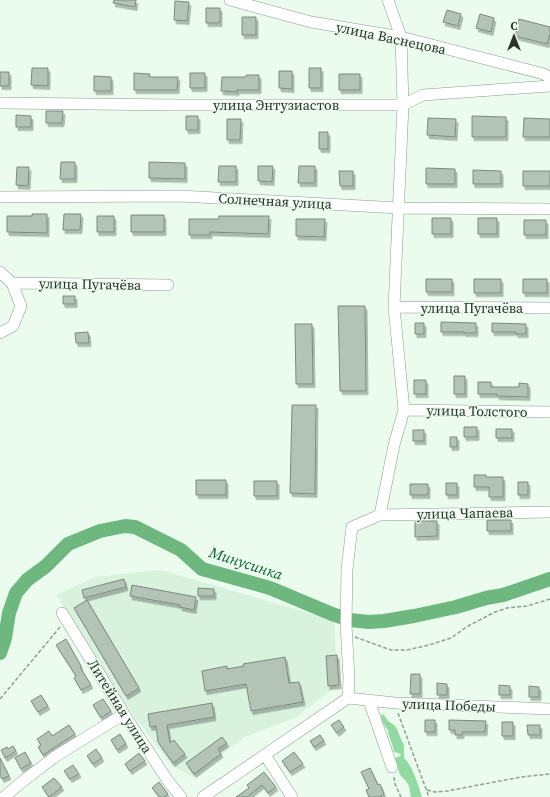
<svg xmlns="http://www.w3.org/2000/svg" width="550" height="797" font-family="'Source Serif 4',serif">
<defs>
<filter id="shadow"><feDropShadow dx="2" dy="3.5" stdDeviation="0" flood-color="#0004"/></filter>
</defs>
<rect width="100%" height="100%" fill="#ebfcee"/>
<!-- built -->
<path fill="#d9f2de" d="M160 570 334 620 338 685 295 718 245 737 193 777 172 766 124 703 56 595 95 577Z"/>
<!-- green -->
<path fill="#91daa2" d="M381 714 384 715 388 721 394 725 397 729 404 746V758C413 766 418 785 422 797H411L409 786 406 781 400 775 395 758 400 756 401 754 394 752C393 746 391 741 389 736 388 733 389 731 387 729 383 723 382 722 381 714Z"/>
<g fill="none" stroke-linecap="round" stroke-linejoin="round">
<!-- river -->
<path stroke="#6eb880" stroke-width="14" d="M0 653 5 638 9 613 16 593 27 580 46 566 68 544 100 531 125 526 135 527 181 550 202 569 270 588 332 614 350 620 369 622 384 621 414 616 456 607 486 598 503 595 550 579"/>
</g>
<!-- building -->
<path fill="#b3c4b6" stroke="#7b8a7e" filter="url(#shadow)" d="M114 0H136L135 7 113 3Z
M175 1 189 2 187 21 174 20Z
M206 8H220V23H206Z
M447 10 461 14 458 26 443 22Z
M480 14 494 18 491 32 476 28Z
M242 17H256V35H242Z
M519 19 550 27V34L547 44 515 36Z
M32 68H48V86L31 85Z
M309 68H321V88H309Z
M279 71H292V89L279 88Z
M0 72H9V86H0Z
M134 73 150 74 149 77H178L177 90H134Z
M190 73H205V88H190Z
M339 74H360V90H339Z
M246 75H259V90H237V92L221 91 222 77H246Z
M94 76 111 77V91H94Z
M46 111H63L62 123H46Z
M16 115 31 116V127H16Z
M186 116H198V130H186Z
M472 116 506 117V137H472Z
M428 118 456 119 455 137 427 135Z
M524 118 550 119V137H523Z
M227 119H241L240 140H227Z
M319 132H328V149H319Z
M61 162H75V179H60Z
M149 162 185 163V179L149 178Z
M219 166H236V182H218Z
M258 166H273L272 182 258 181Z
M299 166H315V183H298Z
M17 167H29L28 186 16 185Z
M426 168 455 169V184H426Z
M473 170 501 171V184H473Z
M339 171H353V186H340Z
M523 171H550V186H523Z
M32 214H47V233L7 232V216H32Z
M64 214H81L80 230H63Z
M131 215H164V232H131Z
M97 216H114V232H97Z
M219 216H269L268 234 210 232V235H189V219H219Z
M432 218H451V234H432Z
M478 218H497V234H478Z
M296 219H325L324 237 296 236Z
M524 220H546V235H524Z
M426 279H452V292H426Z
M474 279H501V293H474Z
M523 279H547V293H523Z
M63 296H75V304H63Z
M338 306H365L366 391H340Z
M441 322 476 323V333H464V332H441Z
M415 323H424V334H415Z
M492 323 526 324V334H516V332H492Z
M295 324H312L313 384H296Z
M88 332 89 343H76L75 333Z
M454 376H465V394H454Z
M414 380H426V394H414Z
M478 382H491V387H519V383L528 384V397L497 396V394H478Z
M292 405H316L315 494 290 493Z
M464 427H477V437H464Z
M496 429H512V438H496Z
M413 430H424V441H413Z
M450 437H457V447H450Z
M474 475H486V477H503V497H489V487H474Z
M196 480H226V495H196Z
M254 481H277V496H254Z
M518 482H528V495H518Z
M446 483H457V495H446Z
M410 484H428V495H410Z
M487 520H511V531H487Z
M415 521H437V536L415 537Z
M124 579 126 587 84 598 82 590Z
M132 585 196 597 194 610 180 607V605L130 596Z
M198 588 214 589V596H198Z
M87 600 139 688 126 696 74 608Z
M66 639 81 666 80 667 91 685 81 690 74 678 76 676 56 645Z
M337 655 339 685 328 686 326 656Z
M285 657 289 683 299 682 303 702 251 711 246 684 205 691 202 671 227 666V669L244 666 243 664Z
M411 674H420V694H410Z
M437 683 447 684V695H437Z
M499 685 510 686V695H499Z
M529 686 539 687V697H529Z
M41 695 48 706 38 712 31 701Z
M103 699 111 711 101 718 93 705Z
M212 703 214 717 167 725 170 743 174 740 185 754 173 763 158 742 156 726 150 727 148 714Z
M339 720 344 727 337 733 331 725Z
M425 720H435V732H425Z
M449 720 486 721 485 732H462V735H455V730H449Z
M502 722H513V736H502Z
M69 725 75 734 43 755 38 747 41 745 37 739 49 731 52 736Z
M527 725H540V735H528Z
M120 734 126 744 117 750 111 740Z
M320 735 324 741 314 747 310 741Z
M222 737 227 743 218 749 221 754 194 774 186 763Z
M13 746 16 751 5 758 1 750 7 747 8 749Z
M96 749 102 758 93 764 87 756Z
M25 752 31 763 21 769 15 758Z
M294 752 303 764 290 772 282 761Z
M139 753 145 761 130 771 125 764Z
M0 758 9 776 2 779 0 775Z
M73 765 79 774 70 779 64 771Z
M370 768 378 785 380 784 384 794 379 797H369L366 790 369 789 361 772Z
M264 772 276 787 268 793 262 785 247 797H236L249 788 247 785Z
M54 778 62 787 49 797 42 787Z
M159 782 168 794 164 797H160L152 788Z"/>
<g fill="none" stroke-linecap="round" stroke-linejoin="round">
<defs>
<path id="minor" d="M230 0 311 22 401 37 544 74 550 78
M0 103 178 105H403L423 95 550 86
M0 197 180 196 399 208 550 209
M0 272 12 283 21 306 13 326 0 333
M12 283 168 285
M394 307 550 308
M404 410 550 412
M380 515 550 512
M62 613 124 714 168 781 181 797
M348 698 349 678 346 625 347 569 352 527 380 515 394 445 404 410 394 307 403 105 401 37 388 0
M348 698 395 703 550 709
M369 701 392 767
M265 755 292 797
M4 797 23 781 56 756 124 714
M203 797 348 698"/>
</defs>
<!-- minor casing -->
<use href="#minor" stroke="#8b9b8e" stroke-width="12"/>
<!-- path -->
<path stroke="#93a095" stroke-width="1.5" stroke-dasharray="4 2" stroke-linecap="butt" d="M355 637 391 650H407L429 645 451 638 468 626 495 612 507 608 527 606 550 599
M0 699 60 627
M398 713 429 797
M394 777 395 784 401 797
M427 790 435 792 447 791 521 777 550 774"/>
<!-- minor -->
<use href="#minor" stroke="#fff" stroke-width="11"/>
</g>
<g text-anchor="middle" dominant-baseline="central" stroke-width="3" stroke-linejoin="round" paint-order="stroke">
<!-- street labels -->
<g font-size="14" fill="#2a312b" stroke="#ebfcee">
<text transform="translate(391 38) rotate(12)">улица Васнецова</text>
<text x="276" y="105">улица Энтузиастов</text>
<text transform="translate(275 201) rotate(3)">Солнечная улица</text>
<text transform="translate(90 284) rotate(1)">улица Пугачёва</text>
<text x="472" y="308">улица Пугачёва</text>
<text transform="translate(477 411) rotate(1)">улица Толстого</text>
<text transform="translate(465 513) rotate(-1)">улица Чапаева</text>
<text transform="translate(449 705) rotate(2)">улица Победы</text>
<text transform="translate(120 706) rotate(58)">Литейная улица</text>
</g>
<!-- water labels -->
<g font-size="15" font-style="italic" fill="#06602d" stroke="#ebfcee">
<text transform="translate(246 563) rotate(18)">Минусинка</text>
</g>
</g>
<!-- north arrow -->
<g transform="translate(514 36)" stroke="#ebfcee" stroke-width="3" paint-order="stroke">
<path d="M0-3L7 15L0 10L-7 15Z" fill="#2a312b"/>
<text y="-6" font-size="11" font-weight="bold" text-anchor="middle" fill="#2a312b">С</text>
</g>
</svg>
